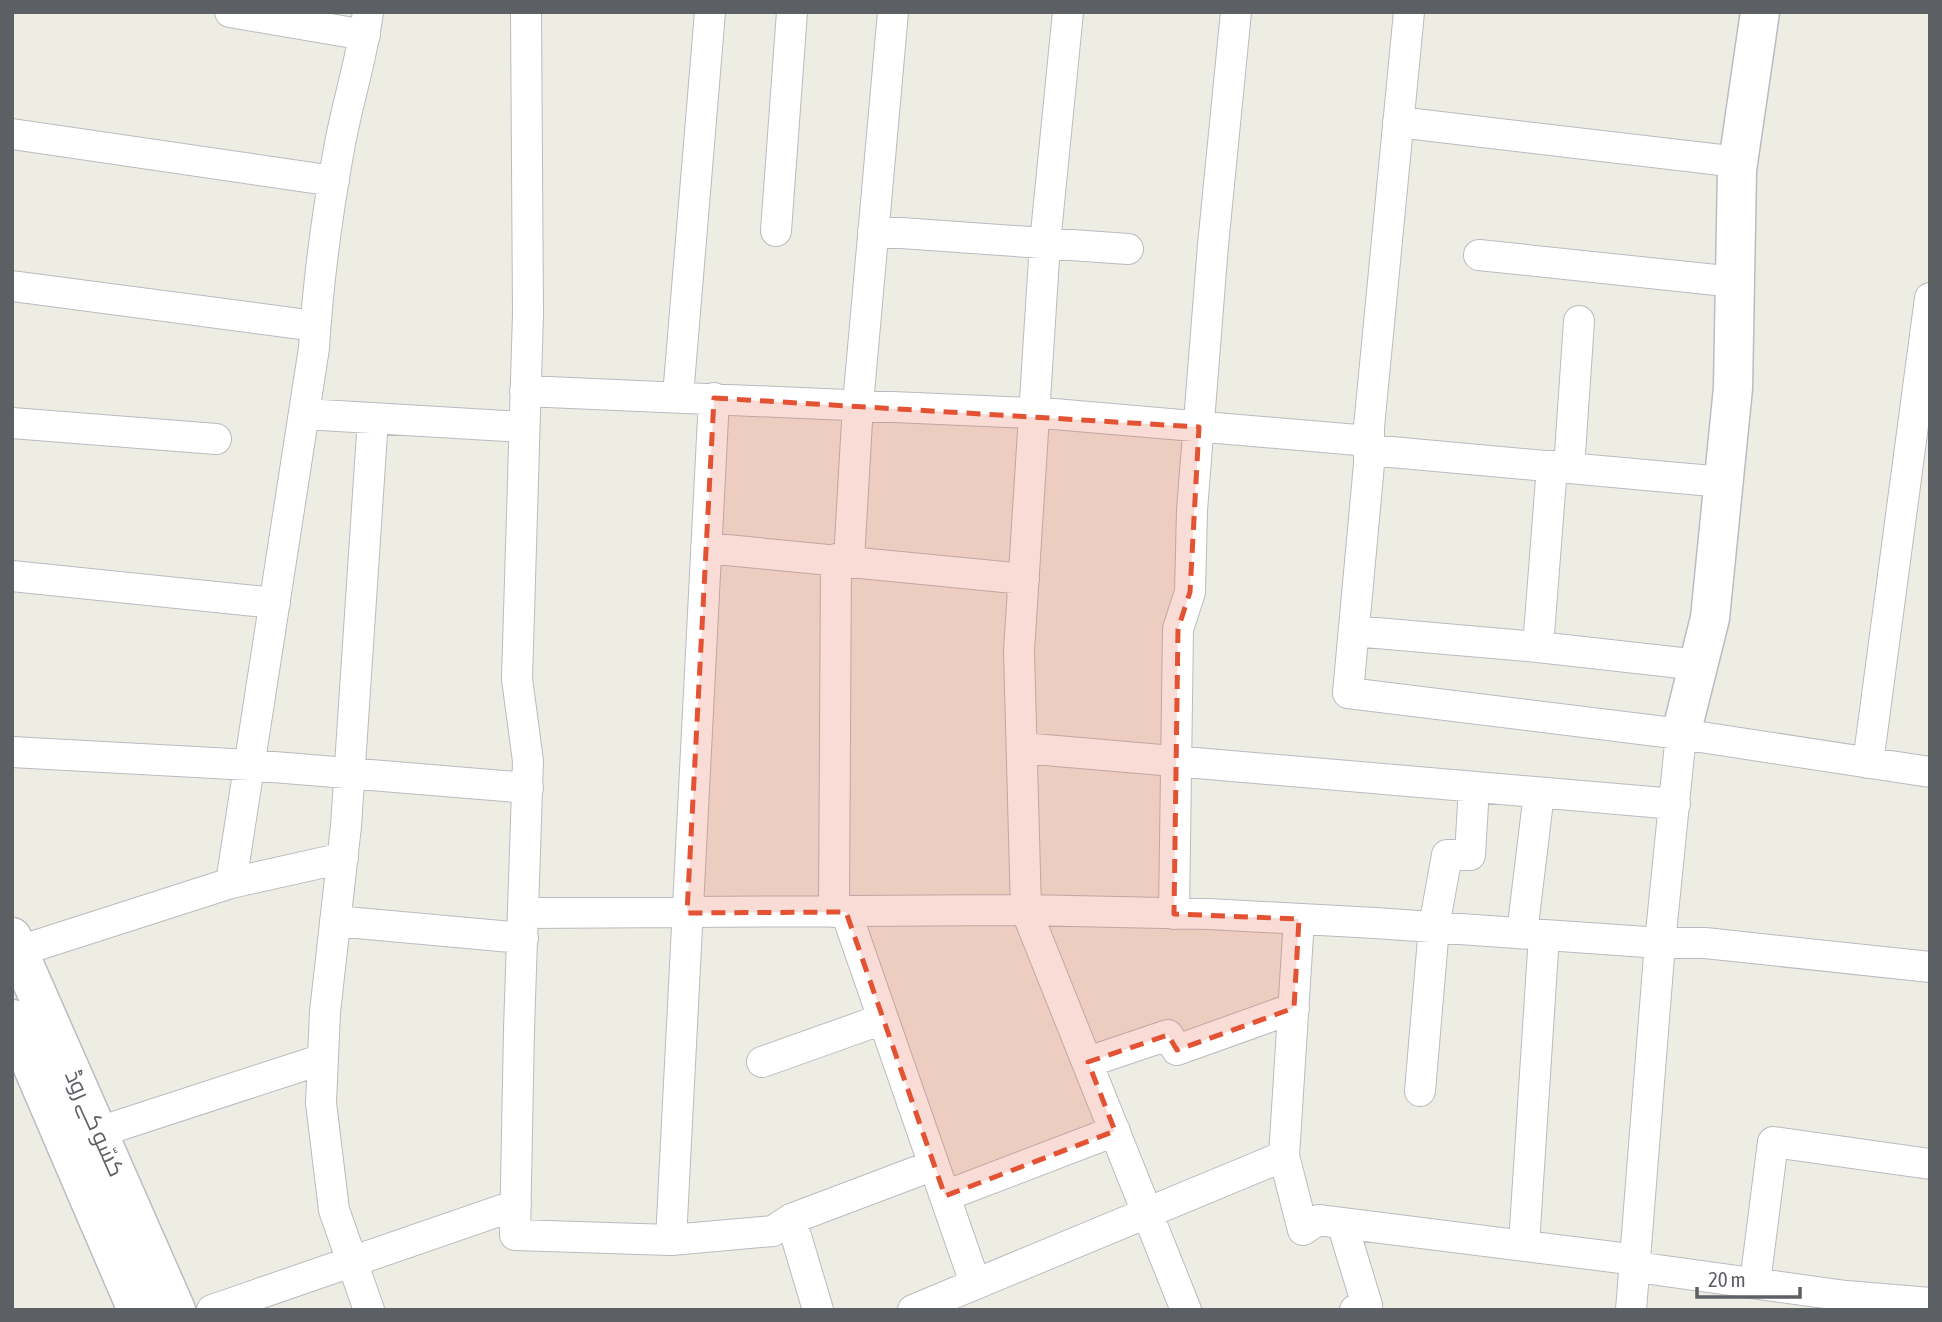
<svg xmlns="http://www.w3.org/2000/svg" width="1942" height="1322" font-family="'Asap Condensed',Cairo,sans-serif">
<rect width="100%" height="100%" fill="#eeede4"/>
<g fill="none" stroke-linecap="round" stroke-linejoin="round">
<defs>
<path id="street" d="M230 12 365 35
M526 12 528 314 517 679 528 761 519 1029 515 1235 671 1240 773 1231 791 1219 934 1165
M1068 12 1045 243 1019 651 1026 910 1186 1310
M1409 12 1369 427V464L1348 693 1681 734 1930 772
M1398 122 1738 162
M12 134 334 181
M776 231 792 12
M873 231 1128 249
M1479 255 1735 282
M12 286 315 326
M525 391 1054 414 1369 441
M678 396 710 12
M304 414 523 427
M12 423 216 439
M1369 450 1723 482
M1569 468 1579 321
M706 548 1024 579
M849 560 858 404 893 12
M12 576 275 603
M1354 631 1538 647 1699 665
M1538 647 1552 466
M1022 748 1675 804
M12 752 250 765 528 788
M1868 763 1930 298
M231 883 314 348C318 282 327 215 339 149 347 103 362 59 368 12
M834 912 836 559
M846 912 975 1283
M524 913 1026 910 1209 914 1375 923 1660 943H1705L1930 967
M1174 914 1178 629 1190 592 1192 510 1213 245 1236 12
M1299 919 1284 1156 1303 1230 1318 1220 1637 1260
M335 921 523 938
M1522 933 1539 793
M19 951 231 883 343 858
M762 1062 883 1019
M1088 1062 1168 1035 1177 1050 1294 1008
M1420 1091 1434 927 1447 855H1470L1474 787
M99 1132 323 1059
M945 1196 1115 1131
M791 1219 818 1310
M1342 1223 1367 1305 1355 1310
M671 1240 714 398
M1524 1244 1544 935
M1636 1267 1846 1296 1930 1303
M1755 1283 1773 1142 1930 1164
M212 1310 516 1205
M369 1310 334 1210 321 1103 325 1012 346 826 373 418
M913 1310 1284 1156
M1631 1310 1660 943 1681 734"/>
<path id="secondary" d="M1681 734 1710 618 1733 388 1737 170 1760 12
M12 937 176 1310
M12 1019 137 1310"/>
</defs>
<!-- street casing -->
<use href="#street" stroke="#b9bbc0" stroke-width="32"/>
<!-- secondary casing -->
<use href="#secondary" stroke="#babcc2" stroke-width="41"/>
<!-- street -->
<use href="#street" stroke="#fff" stroke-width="30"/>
<!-- secondary -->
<use href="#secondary" stroke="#fff" stroke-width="38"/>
</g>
<!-- marked area -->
<path fill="#e45234" fill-opacity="0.2" stroke="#e45234" stroke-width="5" stroke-dasharray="14 9" stroke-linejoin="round" d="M714 398 1199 427 1190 592 1178 629 1174 914 1299 919 1294 1008 1177 1050 1168 1035 1088 1062 1115 1131 945 1196 846 912 687 913Z"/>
<g text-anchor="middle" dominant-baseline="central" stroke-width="5" stroke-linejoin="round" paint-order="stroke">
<!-- street labels -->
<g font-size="23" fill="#5c5f64" stroke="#fff">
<text transform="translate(95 1123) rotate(66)">کسّو کے روڈ</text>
</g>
</g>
<!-- border -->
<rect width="1942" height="1322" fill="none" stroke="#5c5f64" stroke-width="28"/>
<!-- scale -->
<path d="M1697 1287v10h103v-10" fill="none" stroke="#5c5f64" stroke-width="3.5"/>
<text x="1708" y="1287" font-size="21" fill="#5c5f64" stroke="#ffffff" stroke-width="5" paint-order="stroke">20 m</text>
</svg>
